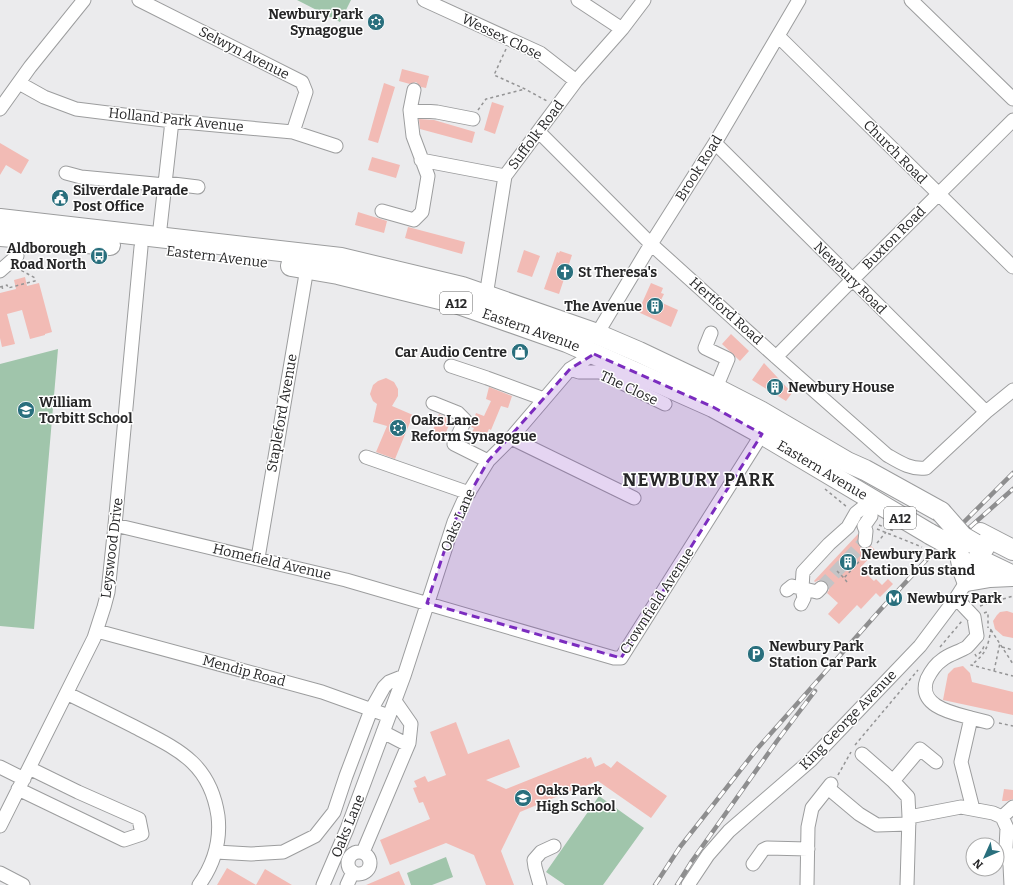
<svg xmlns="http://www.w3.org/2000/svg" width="1013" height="885" font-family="Bitter,serif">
<rect width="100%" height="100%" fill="#ebebed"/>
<!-- green -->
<path fill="#a0c5ab" d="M297 0H351L340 22Z
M58 349 34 629 0 626V364Z
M599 796 644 828 603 885H565L546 872Z
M446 857 453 877 432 885H411L407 873Z"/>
<!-- building -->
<path fill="#f2bbb5" d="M402 69 429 76 426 88 421 87 416 82 410 84 399 81Z
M384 83 395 87 378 143 368 140Z
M492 102 504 106 495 134 484 130Z
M419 119 434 120 475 132 472 143 420 129Z
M0 143 29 160 21 174 6 165 0 175Z
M372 157 400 165 396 178 368 170Z
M358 212 387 221 384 233 355 225Z
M408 227 465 242 462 254 405 238Z
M524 250 540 256 532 277 517 272Z
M560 251 572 255 559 294 544 289 557 252 559 253Z
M25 277 27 286 39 283 52 332 45 334V335L30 339 22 310 7 314 15 344 2 347 0 338V293L16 289 14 280Z
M651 283 663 288 661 293 664 294 660 302 678 310 671 327 638 312Z
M731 334 749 351 740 361 722 344Z
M518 345 526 348 522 358 514 356Z
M764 363 792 393 786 401 752 380Z
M386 378 394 382 398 389V396L392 406 413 415 395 459 376 452 387 426 373 422 377 404 373 401 370 394 373 385 378 381Z
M489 387 512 396 508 408 501 406 491 430 489 429 487 433 484 432 480 441 470 437 474 428 471 427 476 413 484 416 491 401 486 399Z
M439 414 451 420 442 442 430 438Z
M858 534V544L860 547 865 549 871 546 876 551 860 568 874 581 876 579 882 585 888 579 893 584 880 597 876 593 861 609 857 605 839 624 828 614 838 603 827 593 829 590V586L823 580H819L815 582 814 581Z
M1007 611 1013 613V638L1003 636 995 629 993 621 997 615 1000 612Z
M963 666 970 673 972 682 1013 692V715L943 700 948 674 954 668Z
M456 722 468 754 509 739 520 767 486 780 506 789 586 757 587 759 591 757 595 767 604 763 611 768 617 761 667 796 651 818 598 781 575 790V789L520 812 501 851 514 885H486L474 855 446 843 390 865 380 840 430 819 423 802 419 803 413 788 417 787 414 781 425 776 428 782 446 775 430 732Z
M1004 789 1013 790V799L1007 801H1002Z
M227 868 256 885H217Z
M265 869 275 875 292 885H256Z
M399 871 405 885H366Z"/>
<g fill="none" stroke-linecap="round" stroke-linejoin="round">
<!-- minor-tunnel -->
<path stroke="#c4c4c6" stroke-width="13" stroke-dasharray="13 6" stroke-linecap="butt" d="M821 588 865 541"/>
<defs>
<path id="minor" d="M139 0 302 82 306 92 293 132
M424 0 540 53 576 81
M578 0 622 29
M911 0 1013 99
M778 36 1013 267
M19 83 44 97 76 109 172 121 293 132 336 146
M0 109 30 67 84 0
M410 110 437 112 473 119
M539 132 651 244 776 357 887 455C899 462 911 470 926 468L986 412 1013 390
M715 143 986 412
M421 160 505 176
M66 173 81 177 165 185
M165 183 198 187
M382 211 414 220 422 212 428 176 413 136 410 110 414 90
M159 237 172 121
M0 271 17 256
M486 296 505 176 576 81 622 29 644 0
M711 333 705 348 728 359 716 388
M597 334 651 244 715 143 799 0
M776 357 852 280 1013 120
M451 366 487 378 544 399
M570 369 579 372H600L665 404
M433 403 458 413 465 420 454 444 488 461
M511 438 634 498
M366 457 469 493
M115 525 346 580 614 658H621L762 434
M864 526 871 516 872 500
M864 526 866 531 865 541
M258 558 307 268
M787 590 792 586 817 592 821 588
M956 598 974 617 977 636C974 639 970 644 967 647 959 652 949 654 942 660 936 664 930 673 927 679 917 706 952 713 971 718L961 762 973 809
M801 604 804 598 802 588 803 572 829 544 848 527 856 513 872 500
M97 631 322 692 389 716
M68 694C89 704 111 715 133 726 177 749 210 762 218 816 221 842 214 864 199 885
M971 718 987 722
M383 732 408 745
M862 754 893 781 908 797 909 817
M0 767 24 779
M893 781 920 749 936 762
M828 788 859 814 877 825 909 824
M18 789 124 840 142 834 139 819 78 792 29 768
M1002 817 1013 807
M0 826 94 638 104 607 108 592 115 525 141 247
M348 863a11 11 0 1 1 22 0a11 11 0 1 1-22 0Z
M216 852 251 854 283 852 315 836 334 812 346 776 371 710 384 687 389 682 404 676
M363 852 409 743 411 724 395 701
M753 864 763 850 767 848 808 849
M0 873 23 885
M323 885 347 829 404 676 454 522 463 502 488 461 511 438 570 369 594 354
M347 885 353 872
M540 885 535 867 534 860 541 852 554 846
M688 885 708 855 729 831 811 760 920 646 956 598 993 540
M807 885 808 827 812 808 831 784
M907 885 909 817 961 807 993 813 1002 817 1007 828 1006 848 1010 865 1011 885"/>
<g id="highway">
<path d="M0 219 341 258 462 287 597 334 639 352 721 391 760 411 847 462 865 470 941 512"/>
<path d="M0 236 110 245"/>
<path id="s1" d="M291 266 338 274 456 303 567 342 713 407 762 434 930 534"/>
<path d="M980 533 1013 550"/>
<path d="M959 550 963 570 967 581 990 577 1012 576"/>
<path d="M959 550 1011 575"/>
</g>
</defs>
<!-- minor casing -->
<use href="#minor" stroke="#9c9d9e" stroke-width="15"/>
<!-- highway casing -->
<use href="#highway" stroke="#9c9d9e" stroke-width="22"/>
<!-- path -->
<path stroke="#949495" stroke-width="1.5" stroke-dasharray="3 3" stroke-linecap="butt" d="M506 49 494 75 525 89 547 101
M478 110 486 99 525 89
M2 286 3 291
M0 287 7 285 8 288 35 281V278L19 269
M825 489 847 507
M879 525 894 531
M877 529 922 547
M877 543 886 532
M837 571 844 578
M847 582 844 578 868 552
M980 606 1013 596
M984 613 987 612 988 614V628
M991 629C988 647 986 654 971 665L1013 676
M991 630 1013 664
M940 647 962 621
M1002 647 1013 650
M975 654 976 656 982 651 984 646
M994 671 1000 643
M999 723 1013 726
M855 745 918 670
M838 775 851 752"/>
<!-- minor -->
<use href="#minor" stroke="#fff" stroke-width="13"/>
<!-- highway -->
<use href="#highway" stroke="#fff" stroke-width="20"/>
<defs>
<path id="rail" d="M943 551 1013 489
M655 885 680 847 757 749 881 609 931 555 1013 473
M677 885 692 861 777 741 815 691"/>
</defs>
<!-- rail casing -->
<use href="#rail" stroke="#8e8e8f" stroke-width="4.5"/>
<!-- rail -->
<use href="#rail" stroke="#fff" stroke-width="3" stroke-dasharray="9" stroke-linecap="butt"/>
<defs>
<path id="highway-bridge" d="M941 512 963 537 975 544
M930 534 959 550"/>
</defs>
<!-- highway-bridge casing -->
<use href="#highway-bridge" stroke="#9c9d9e" stroke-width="22" stroke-linecap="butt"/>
<!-- highway-bridge -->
<use href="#highway-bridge" stroke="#fff" stroke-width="20"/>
</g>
<!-- marked area -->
<path fill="#7b2cbf" fill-opacity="0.2" stroke="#7b2cbf" stroke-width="3" stroke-dasharray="8 5" stroke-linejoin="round" d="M594 354 713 407 762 434 621 658 427 603 454 522 488 461 570 369Z"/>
<!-- icons -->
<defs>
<symbol id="synagogue-disc" viewBox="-11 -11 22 22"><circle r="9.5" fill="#296f7d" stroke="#fff"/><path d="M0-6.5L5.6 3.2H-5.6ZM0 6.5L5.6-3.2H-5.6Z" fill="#fff"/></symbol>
<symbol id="civic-disc" viewBox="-11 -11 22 22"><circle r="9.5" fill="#296f7d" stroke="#fff"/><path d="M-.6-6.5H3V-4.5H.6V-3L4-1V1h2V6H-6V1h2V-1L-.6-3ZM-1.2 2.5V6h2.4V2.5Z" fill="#fff"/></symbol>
<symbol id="bus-disc" viewBox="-11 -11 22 22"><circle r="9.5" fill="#296f7d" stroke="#fff"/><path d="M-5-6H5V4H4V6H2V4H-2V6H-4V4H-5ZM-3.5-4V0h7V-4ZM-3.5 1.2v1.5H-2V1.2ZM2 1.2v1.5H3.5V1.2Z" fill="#fff"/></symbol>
<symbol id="church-disc" viewBox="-11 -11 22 22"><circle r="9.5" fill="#296f7d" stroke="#fff"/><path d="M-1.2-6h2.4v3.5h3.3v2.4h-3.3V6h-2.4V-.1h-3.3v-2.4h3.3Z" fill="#fff"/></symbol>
<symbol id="building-disc" viewBox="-11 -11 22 22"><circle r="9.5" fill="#296f7d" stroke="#fff"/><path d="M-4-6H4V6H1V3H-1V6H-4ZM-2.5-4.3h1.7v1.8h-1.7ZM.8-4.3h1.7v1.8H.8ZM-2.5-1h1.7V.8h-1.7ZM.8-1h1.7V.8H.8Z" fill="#fff"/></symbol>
<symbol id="shop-disc" viewBox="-11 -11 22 22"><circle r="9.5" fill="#296f7d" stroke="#fff"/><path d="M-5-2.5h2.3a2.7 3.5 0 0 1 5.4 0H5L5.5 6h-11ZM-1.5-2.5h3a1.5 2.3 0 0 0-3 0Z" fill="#fff"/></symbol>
<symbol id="school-disc" viewBox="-11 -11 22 22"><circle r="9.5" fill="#296f7d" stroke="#fff"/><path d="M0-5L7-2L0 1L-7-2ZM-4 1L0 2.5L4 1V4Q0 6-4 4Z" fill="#fff"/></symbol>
<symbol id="metro-disc" viewBox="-11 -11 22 22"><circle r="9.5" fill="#296f7d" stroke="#fff"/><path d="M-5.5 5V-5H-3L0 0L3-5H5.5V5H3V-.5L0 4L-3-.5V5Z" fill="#fff"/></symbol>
<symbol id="parking-disc" viewBox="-11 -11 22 22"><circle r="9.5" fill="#296f7d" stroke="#fff"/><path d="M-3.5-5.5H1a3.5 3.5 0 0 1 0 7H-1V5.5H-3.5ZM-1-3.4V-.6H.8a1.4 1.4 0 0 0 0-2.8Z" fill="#fff"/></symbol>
</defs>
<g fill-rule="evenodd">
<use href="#synagogue-disc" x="366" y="12" width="20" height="20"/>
<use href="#civic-disc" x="50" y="188" width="20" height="20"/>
<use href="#bus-disc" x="89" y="246" width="20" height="20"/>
<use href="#church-disc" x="555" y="262" width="20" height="20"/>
<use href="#building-disc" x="645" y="296" width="20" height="20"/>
<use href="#shop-disc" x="510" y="342" width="20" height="20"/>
<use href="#building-disc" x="765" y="377" width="20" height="20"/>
<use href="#school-disc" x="16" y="400" width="20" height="20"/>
<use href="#synagogue-disc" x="388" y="418" width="20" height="20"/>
<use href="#building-disc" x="838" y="552" width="20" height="20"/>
<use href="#metro-disc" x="884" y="588" width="20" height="20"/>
<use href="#parking-disc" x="746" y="644" width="20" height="20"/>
<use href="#school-disc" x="513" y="788" width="20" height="20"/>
</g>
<g text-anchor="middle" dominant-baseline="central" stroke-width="3" stroke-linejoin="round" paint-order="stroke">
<!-- shield labels -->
<g fill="#fff" stroke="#686868" stroke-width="1">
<rect x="440" y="292" width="32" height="22" rx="3"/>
<rect x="884" y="507" width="32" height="22" rx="3"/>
</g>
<g font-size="13" font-weight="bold" fill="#272728">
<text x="456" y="303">A12</text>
<text x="900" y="518">A12</text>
</g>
<!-- poi labels -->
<g font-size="14" font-weight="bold" fill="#272728" stroke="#fff" text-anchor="start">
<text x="363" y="14" text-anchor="end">Newbury Park<tspan x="363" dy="16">Synagogue</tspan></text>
<text x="73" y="190">Silverdale Parade<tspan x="73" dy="16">Post Office</tspan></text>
<text x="86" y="248" text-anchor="end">Aldborough<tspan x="86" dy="16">Road North</tspan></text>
<text x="578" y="272">St Theresa's</text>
<text x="642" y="306" text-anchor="end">The Avenue</text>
<text x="507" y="352" text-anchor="end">Car Audio Centre</text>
<text x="788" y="387">Newbury House</text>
<text x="39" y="402">William<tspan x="39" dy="16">Torbitt School</tspan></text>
<text x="411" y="420">Oaks Lane<tspan x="411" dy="16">Reform Synagogue</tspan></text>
<text x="861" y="554">Newbury Park<tspan x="861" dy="16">station bus stand</tspan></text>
<text x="907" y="598">Newbury Park</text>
<text x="769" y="646">Newbury Park<tspan x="769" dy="16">Station Car Park</tspan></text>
<text x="536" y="790">Oaks Park<tspan x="536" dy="16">High School</tspan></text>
</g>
<!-- street labels -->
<g font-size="14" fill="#272728" stroke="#fff">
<text transform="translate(502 37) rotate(26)">Wessex Close</text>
<text transform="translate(244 53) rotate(27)">Selwyn Avenue</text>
<text transform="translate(176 120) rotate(6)">Holland Park Avenue</text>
<text transform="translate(536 135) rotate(-53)">Suffolk Road</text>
<text transform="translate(895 152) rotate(45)">Church Road</text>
<text transform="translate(699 168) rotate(-58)">Brook Road</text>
<text transform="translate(894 238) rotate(-45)">Buxton Road</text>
<text transform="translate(217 257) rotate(7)">Eastern Avenue</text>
<text transform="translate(850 278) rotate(45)">Newbury Road</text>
<text transform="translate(726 311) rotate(42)">Hertford Road</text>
<text stroke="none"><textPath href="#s1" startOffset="249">Eastern Avenue</textPath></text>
<text transform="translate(629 388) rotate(25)">The Close</text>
<text transform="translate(282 413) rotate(-80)">Stapleford Avenue</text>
<text stroke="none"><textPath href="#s1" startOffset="573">Eastern Avenue</textPath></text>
<text transform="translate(458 520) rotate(-67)">Oaks Lane</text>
<text transform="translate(112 548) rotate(-83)">Leyswood Drive</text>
<text transform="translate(272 562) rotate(13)">Homefield Avenue</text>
<text transform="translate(657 601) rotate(-57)">Crownfield Avenue</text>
<text transform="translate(244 671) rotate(15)">Mendip Road</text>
<text transform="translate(848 720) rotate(-46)">King George Avenue</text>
<text transform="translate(348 826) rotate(-68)">Oaks Lane</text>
</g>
<!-- district labels -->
<g font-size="18" font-weight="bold" letter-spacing="1" fill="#272728" stroke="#fff">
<text x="699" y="480">NEWBURY PARK</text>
</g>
</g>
<!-- north arrow -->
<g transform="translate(985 857) rotate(225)"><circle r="19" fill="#ffffff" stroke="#a9a9a9"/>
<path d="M0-3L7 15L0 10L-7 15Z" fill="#296f7d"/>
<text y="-6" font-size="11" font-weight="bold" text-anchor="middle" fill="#272728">N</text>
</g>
</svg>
